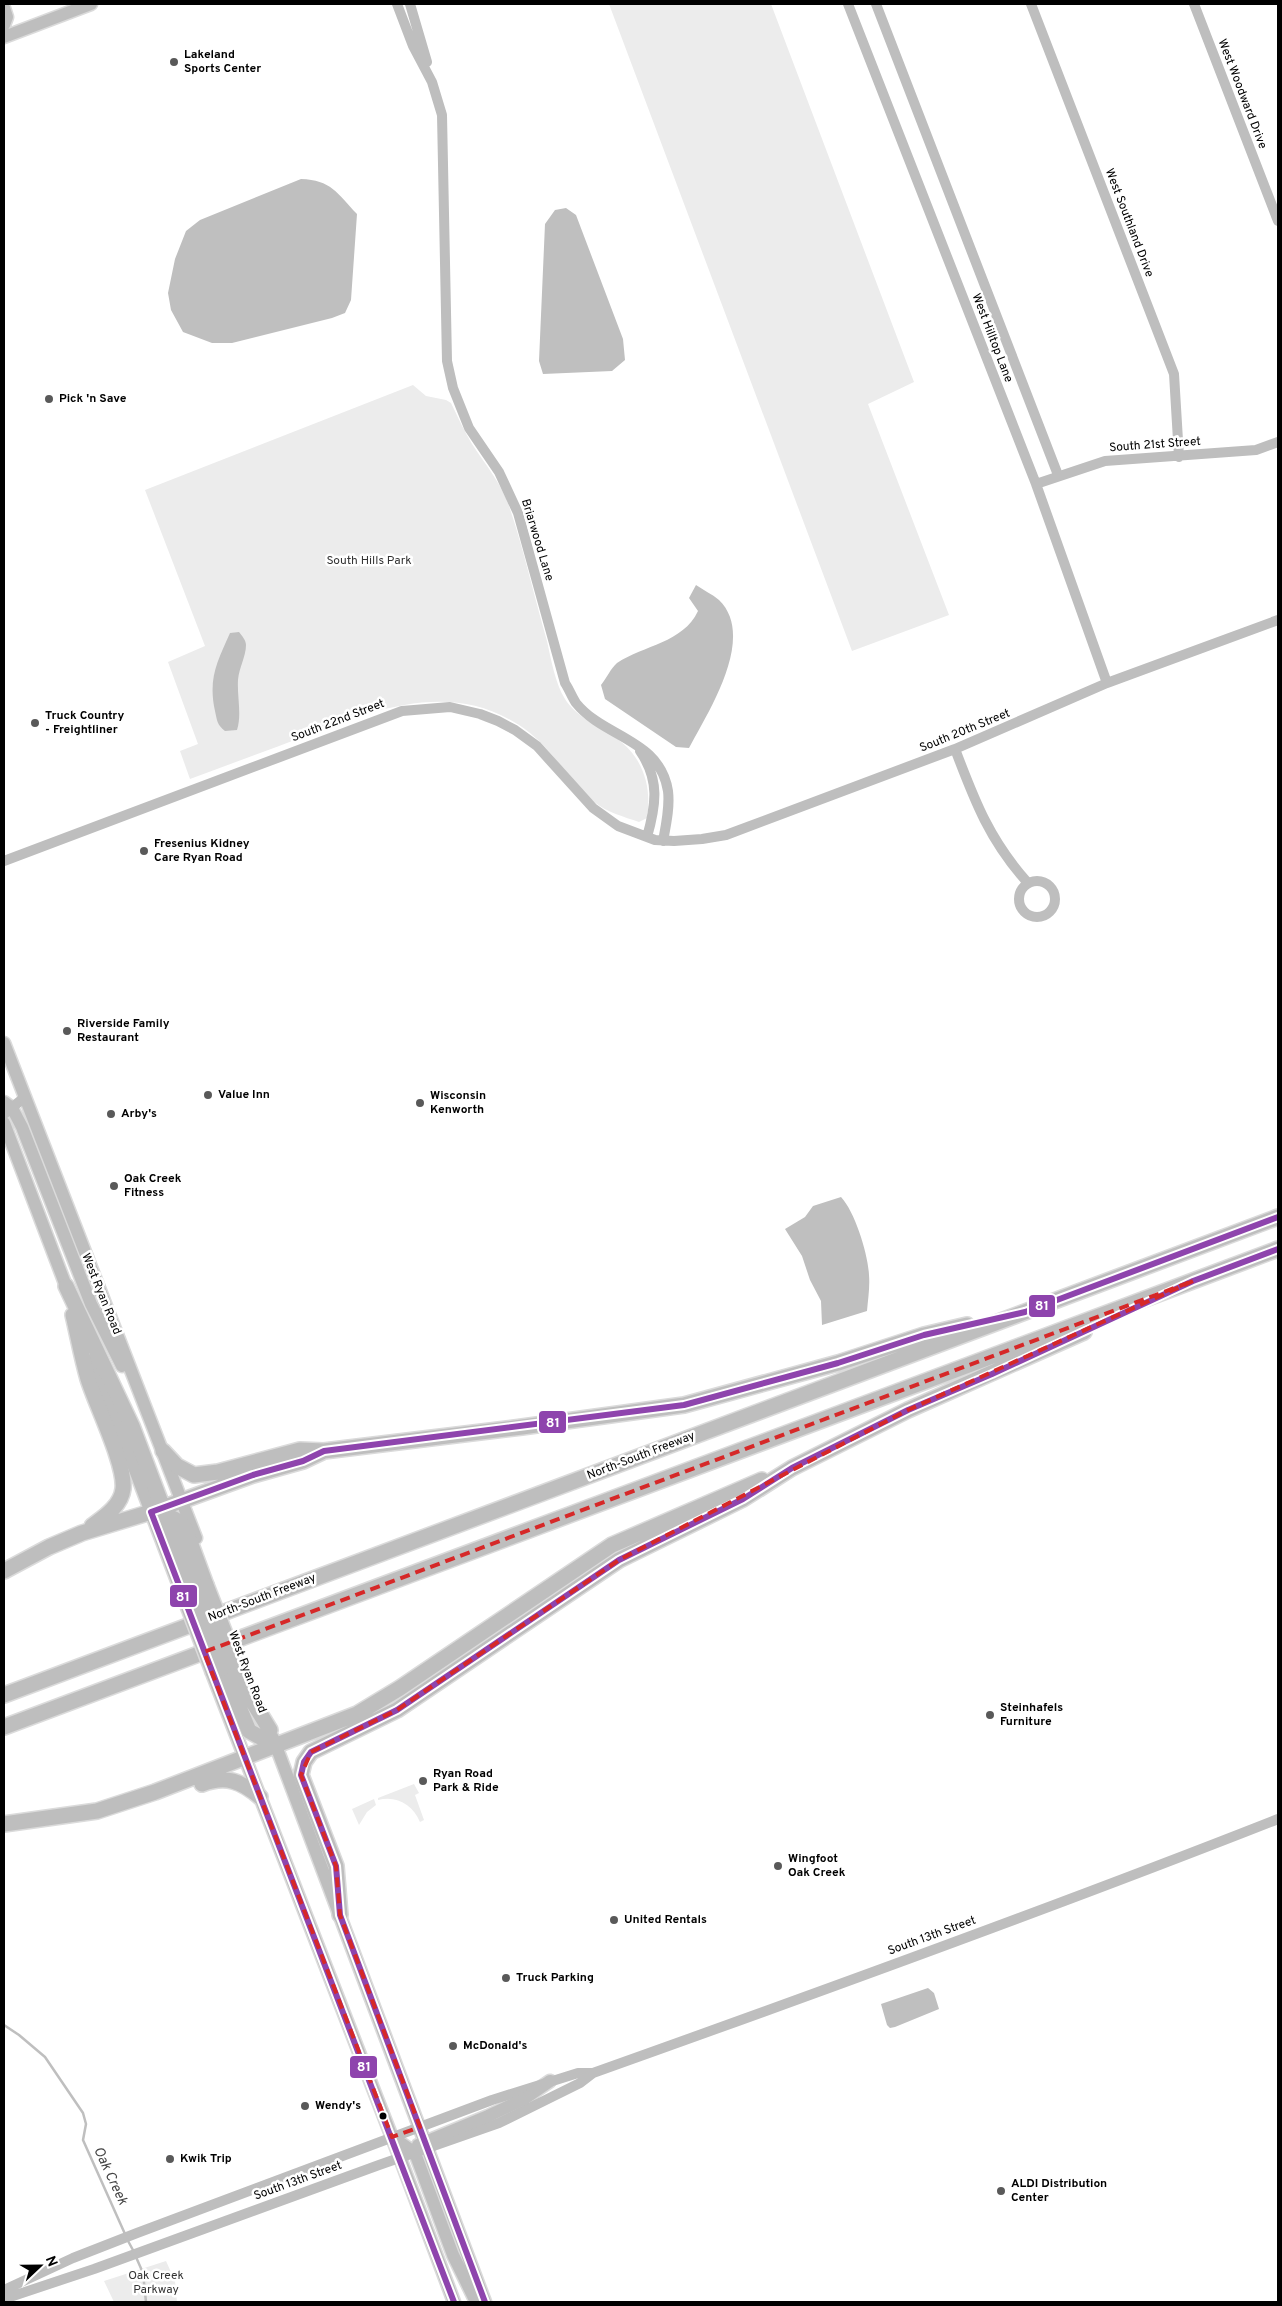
<svg xmlns="http://www.w3.org/2000/svg" width="1282" height="2306" font-family="Overpass,sans-serif">
<rect width="100%" height="100%" fill="#fff"/>
<!-- green -->
<path fill="#ececec" d="M609 4H771L914 382 868 404 949 615 852 651Z
M413 385 426 396 446 400 451 403C458 417 464 431 472 444 485 464 501 483 509 506 524 550 534 596 547 641 551 659 555 683 565 699 577 718 598 725 616 738 643 757 652 786 647 818L639 822C624 817 607 812 594 802 570 783 555 753 530 733 457 676 376 709 300 738 264 752 227 765 190 779L180 751 198 744 168 662 205 646 145 490Z
M414 1784 419 1793 415 1795 424 1820 420 1822C413 1805 397 1795 378 1800V1798Z
M374 1799 376 1805 367 1812 359 1825 352 1809Z
M166 2261 175 2281 177 2302H114L104 2281Z"/>
<!-- water -->
<path fill="#bfbfbf" d="M301 179C331 180 337 193 357 214L351 300 345 313 332 318 232 343H212L183 332 171 310 168 293 175 259 186 231 200 220Z
M566 208 576 215 623 339 625 360 612 371 543 374 539 361 545 224 555 210Z
M696 585C703 590 712 594 719 600 757 637 708 712 689 748L676 747 605 699 601 685C606 679 611 668 617 663 644 645 683 643 698 611L689 598Z
M239 632C242 636 246 640 246 645 246 656 239 668 238 680 237 696 242 715 237 730L225 731C217 725 217 720 215 711 208 679 217 662 230 633Z
M841 1197C855 1212 868 1254 869 1275 870 1287 868 1299 867 1311L822 1325 821 1301 810 1280 802 1256 785 1229 805 1217 813 1206Z
M928 1988 934 1993 939 2009 895 2027 890 2028 887 2025 881 2004Z"/>
<g fill="none" stroke-linecap="round" stroke-linejoin="round">
<!-- stream -->
<path stroke="#bfbfbf" stroke-width="2.5" d="M4 2025 19 2035 45 2057 83 2113 86 2124 83 2140 125 2234
M127 2239 134 2252
M136 2257 143 2273 146 2302"/>
<defs>
<path id="major" d="M4 8 7 17 4 25
M4 37 91 4
M4 1043 196 1538
M4 1102 12 1108 22 1127 91 1304 122 1366
M4 1123 69 1294
M93 1359 182 1594
M212 1673 400 2158 454 2302
M273 1738 485 2302
M392 2137 415 2153 453 2255 476 2302
M418 2145 488 2116 524 2099 550 2081"/>
<path id="highway" d="M66 1286 132 1426 194 1590
M73 1315C78 1336 82 1358 88 1379 96 1405 126 1465 123 1489 121 1506 104 1517 92 1526
M163 1451 177 1466 194 1475 218 1472 300 1450 324 1451 522 1427 684 1405 838 1363 924 1335 967 1325
M162 1514C171 1517 179 1520 185 1528L206 1585
M4 1571 49 1547 82 1533 151 1512 253 1475 303 1461 322 1452
M236 1662 248 1694 270 1730
M223 1668 249 1731 276 1746
M4 1695 1278 1217
M4 1727 1278 1249
M202 1784C226 1775 241 1781 260 1797
M4 1824 97 1811 155 1792 357 1714 400 1688 612 1545 762 1480
M340 1915 336 1866 301 1775 304 1762 311 1752 397 1710 619 1560 743 1499 792 1468 908 1410 1084 1332"/>
</defs>
<!-- major casing -->
<use href="#major" stroke="#dbdbdb" stroke-width="15"/>
<!-- highway casing -->
<use href="#highway" stroke="#dbdbdb" stroke-width="18"/>
<!-- minor -->
<path stroke="#bebebe" stroke-width="10" d="M397 4 413 46 432 82 442 115 447 361 453 388 469 428 499 472 518 513 565 683C569 689 572 697 576 703 604 738 660 739 668 791 670 807 666 825 663 841
M410 4 427 62
M848 4 1036 484 1107 683
M876 4 1058 475
M1031 4 1174 374 1179 457
M1194 4 1278 221
M1036 484 1105 461 1256 450 1278 442
M955 749C975 802 990 841 1028 883
M640 751C660 780 656 805 647 837
M4 861 402 711 450 707 480 714 498 721 515 730 537 746 593 808 618 826 655 840 674 841 702 839 726 835 955 749 1107 683 1278 620
M1019 899a18 18 0 1 1 36 0a18 18 0 1 1-36 0Z
M4 1114 25 1097
M4 2290 73 2258 137 2233 492 2100 578 2073H593C823 1991 1052 1908 1278 1819
M4 2299 94 2269 379 2165 499 2123 580 2083 593 2073"/>
<!-- major -->
<use href="#major" stroke="#bebebe" stroke-width="12"/>
<!-- highway -->
<use href="#highway" stroke="#bebebe" stroke-width="15"/>
<defs>
<path id="major-bridge" d="M182 1594 212 1673"/>
<path id="highway-bridge" d="M206 1585 236 1662
M194 1590 223 1668"/>
</defs>
<!-- major-bridge casing -->
<use href="#major-bridge" stroke="#dbdbdb" stroke-width="15" stroke-linecap="butt"/>
<!-- highway-bridge casing -->
<use href="#highway-bridge" stroke="#dbdbdb" stroke-width="18" stroke-linecap="butt"/>
<!-- major-bridge -->
<use href="#major-bridge" stroke="#bebebe" stroke-width="12"/>
<!-- highway-bridge -->
<use href="#highway-bridge" stroke="#bebebe" stroke-width="15"/>
<defs>
<path id="bus-1" d="M454 2302 151 1512 253 1475 303 1461 324 1451 684 1405 838 1363 924 1335 1025 1312 1278 1217
M485 2302 340 1915 336 1866 301 1775 304 1762 311 1752 397 1710 619 1560 743 1499 792 1468 908 1410 992 1374 1193 1281 1278 1249"/>
</defs>
<!-- bus-1 casing -->
<use href="#bus-1" stroke="#fff" stroke-width="10"/>
<!-- bus-1 -->
<use href="#bus-1" stroke="#8e44ad" stroke-width="6"/>
</g>
<!-- marked area -->
<path fill="none" stroke="#d62828" stroke-width="4" stroke-dasharray="10 6" stroke-linejoin="round" d="M1193 1281 908 1410 619 1560 397 1710 311 1752 301 1775 336 1866 340 1915 420 2127 392 2137 204 1652Z"/>
<!-- markers -->
<g fill="#595959" stroke="#fff" stroke-width="2">
<circle cx="174" cy="62" r="5"/>
<circle cx="49" cy="399" r="5"/>
<circle cx="35" cy="723" r="5"/>
<circle cx="144" cy="851" r="5"/>
<circle cx="67" cy="1031" r="5"/>
<circle cx="208" cy="1095" r="5"/>
<circle cx="420" cy="1103" r="5"/>
<circle cx="111" cy="1114" r="5"/>
<circle cx="114" cy="1186" r="5"/>
<circle cx="990" cy="1715" r="5"/>
<circle cx="423" cy="1781" r="5"/>
<circle cx="778" cy="1866" r="5"/>
<circle cx="614" cy="1920" r="5"/>
<circle cx="506" cy="1978" r="5"/>
<circle cx="453" cy="2046" r="5"/>
<circle cx="305" cy="2106" r="5"/>
<circle cx="170" cy="2159" r="5"/>
<circle cx="1001" cy="2191" r="5"/>
</g>
<circle fill="#000" stroke="#fff" stroke-width="2" cx="383" cy="2116" r="4.5"/>
<g text-anchor="middle" dominant-baseline="central" stroke-width="5" stroke-linejoin="round" paint-order="stroke">
<!-- poi labels -->
<g font-size="12" font-weight="bold" fill="#000" stroke="#fff" text-anchor="start">
<text x="184" y="55">Lakeland<tspan x="184" dy="14">Sports Center</tspan></text>
<text x="59" y="399">Pick 'n Save</text>
<text x="45" y="716">Truck Country<tspan x="45" dy="14">- Freightliner</tspan></text>
<text x="154" y="844">Fresenius Kidney<tspan x="154" dy="14">Care Ryan Road</tspan></text>
<text x="77" y="1024">Riverside Family<tspan x="77" dy="14">Restaurant</tspan></text>
<text x="218" y="1095">Value Inn</text>
<text x="430" y="1096">Wisconsin<tspan x="430" dy="14">Kenworth</tspan></text>
<text x="121" y="1114">Arby's</text>
<text x="124" y="1179">Oak Creek<tspan x="124" dy="14">Fitness</tspan></text>
<text x="1000" y="1708">Steinhafels<tspan x="1000" dy="14">Furniture</tspan></text>
<text x="433" y="1774">Ryan Road<tspan x="433" dy="14">Park &amp; Ride</tspan></text>
<text x="788" y="1859">Wingfoot<tspan x="788" dy="14">Oak Creek</tspan></text>
<text x="624" y="1920">United Rentals</text>
<text x="516" y="1978">Truck Parking</text>
<text x="463" y="2046">McDonald's</text>
<text x="315" y="2106">Wendy's</text>
<text x="180" y="2159">Kwik Trip</text>
<text x="1011" y="2184">ALDI Distribution<tspan x="1011" dy="14">Center</tspan></text>
</g>
<!-- street labels -->
<g font-size="12" fill="#000" stroke="#fff">
<text transform="translate(1242 94) rotate(69)">West Woodward Drive</text>
<text transform="translate(1129 223) rotate(69)">West Southland Drive</text>
<text transform="translate(992 338) rotate(69)">West Hilltop Lane</text>
<text transform="translate(1155 445) rotate(-4)">South 21st Street</text>
<text transform="translate(537 540) rotate(73)">Briarwood Lane</text>
<text transform="translate(338 721) rotate(-21)">South 22nd Street</text>
<text transform="translate(965 731) rotate(-22)">South 20th Street</text>
<text transform="translate(101 1294) rotate(68)">West Ryan Road</text>
<text transform="translate(641 1456) rotate(-21)">North-South Freeway</text>
<text transform="translate(262 1598) rotate(-21)">North-South Freeway</text>
<text transform="translate(247 1672) rotate(69)">West Ryan Road</text>
<text transform="translate(932 1936) rotate(-20)">South 13th Street</text>
<text transform="translate(298 2181) rotate(-20)">South 13th Street</text>
</g>
<!-- park labels -->
<g font-size="12" fill="#333" stroke="#fff">
<text x="369" y="561">South Hills Park</text>
<text x="156" y="2276">Oak Creek<tspan x="156" dy="14">Parkway</tspan></text>
</g>
<!-- water labels -->
<g font-size="14" font-style="italic" fill="#444" stroke="#fff">
<text transform="translate(110 2176) rotate(65)">Oak Creek</text>
</g>
</g>
<g stroke="#fff" stroke-width="2">
<rect x="1028" y="1294" width="28" height="24" rx="5" fill="#8e44ad"/>
<rect x="538" y="1410" width="29" height="24" rx="5" fill="#8e44ad"/>
<rect x="169" y="1584" width="29" height="24" rx="5" fill="#8e44ad"/>
<rect x="349" y="2055" width="29" height="24" rx="5" fill="#8e44ad"/>
</g>
<g font-size="14" text-anchor="middle" font-weight="bold" fill="#fff">
<text x="1042" y="1310">81</text>
<text x="553" y="1427">81</text>
<text x="183" y="1601">81</text>
<text x="364" y="2071">81</text>
</g>
<!-- border -->
<rect width="1282" height="2306" fill="none" stroke="#000000" stroke-width="10"/>
<!-- north arrow -->
<g transform="translate(40 2266) rotate(68)" stroke="#ffffff" stroke-width="4" paint-order="stroke">
<path d="M0-4L9 19L0 12L-9 19Z" fill="#000000"/>
<text y="-8" font-size="14" font-weight="bold" text-anchor="middle" fill="#000000">N</text>
</g>
</svg>
